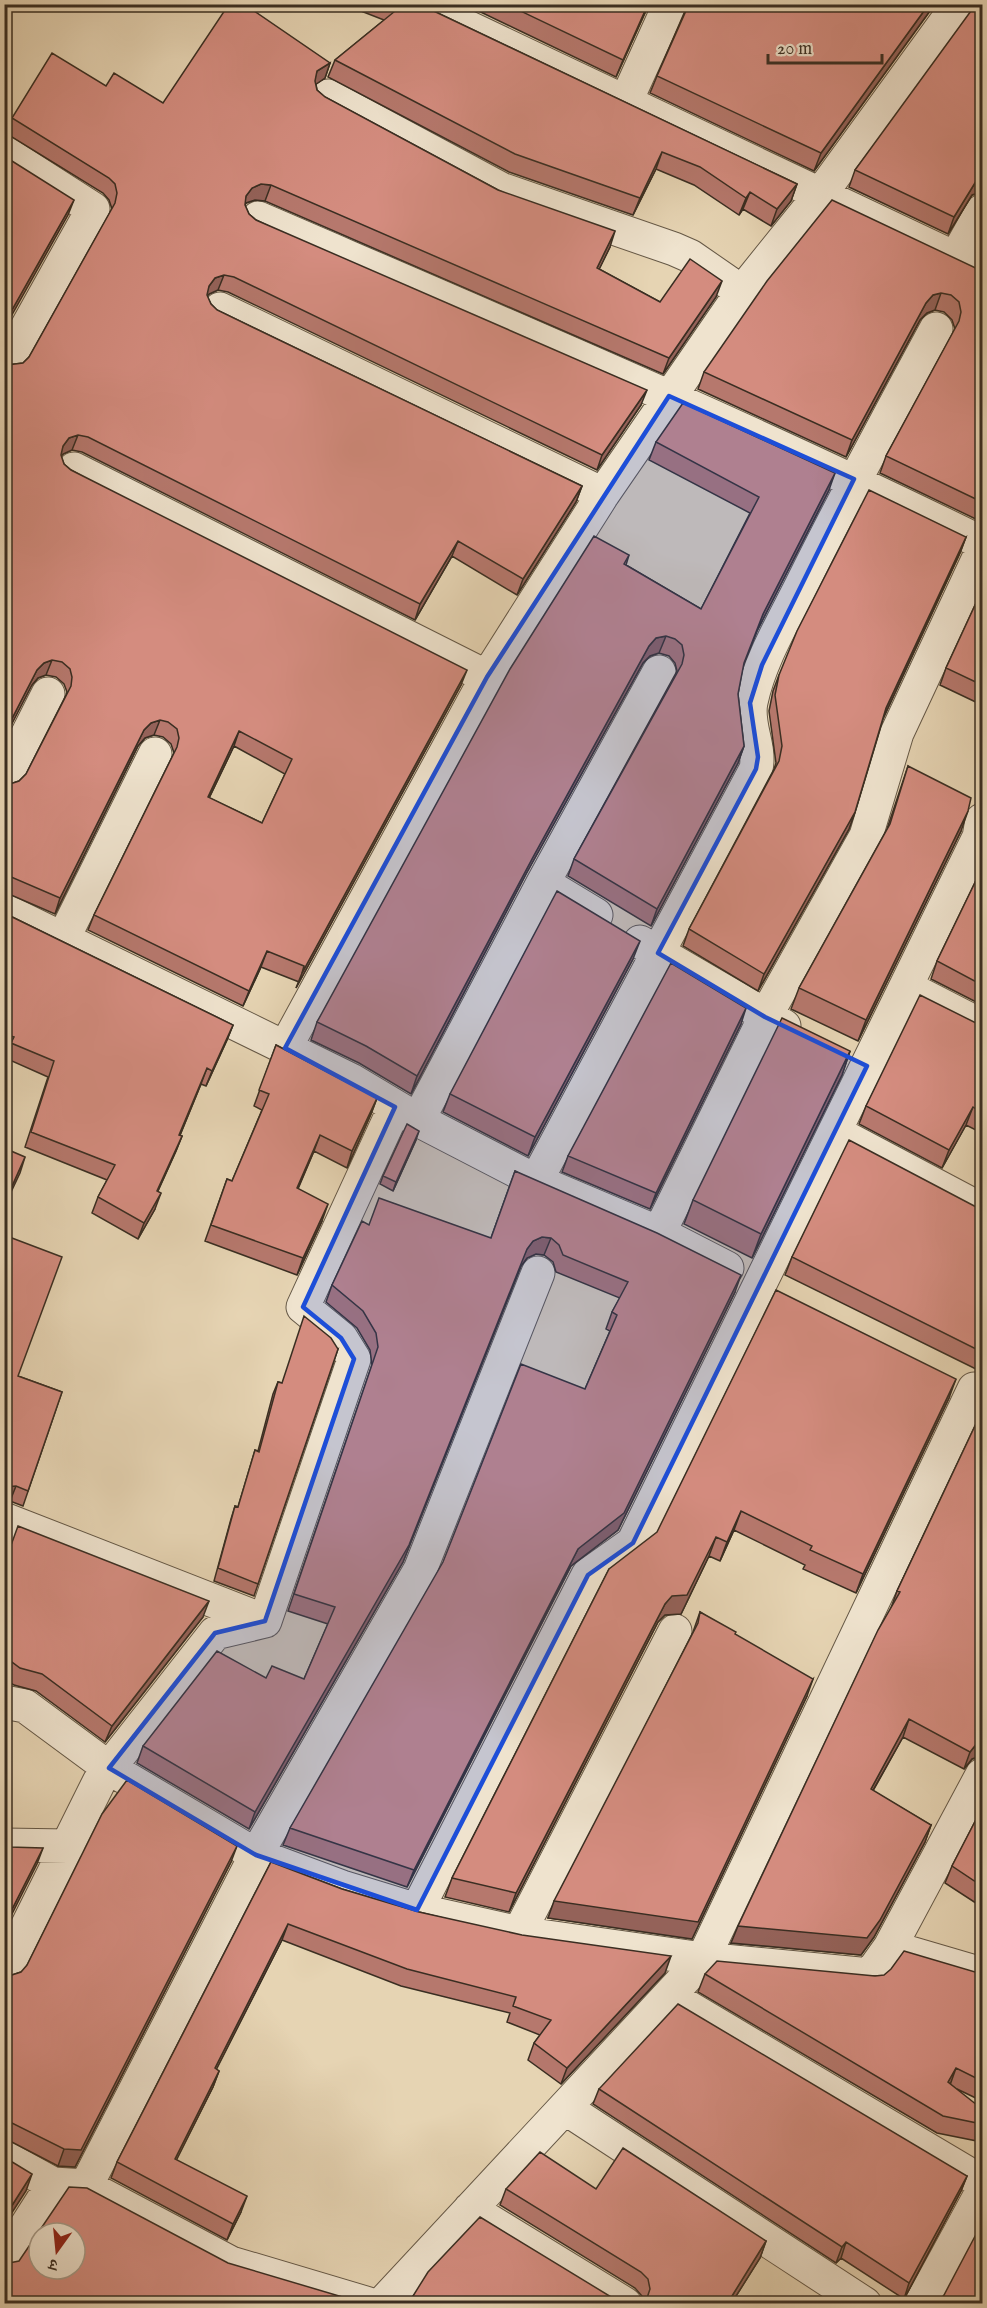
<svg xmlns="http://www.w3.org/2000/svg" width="987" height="2308" font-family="'IM FELL English','Noto Serif Devanagari',serif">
<rect width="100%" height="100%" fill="#e6d4b3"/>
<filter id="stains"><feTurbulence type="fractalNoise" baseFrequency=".00333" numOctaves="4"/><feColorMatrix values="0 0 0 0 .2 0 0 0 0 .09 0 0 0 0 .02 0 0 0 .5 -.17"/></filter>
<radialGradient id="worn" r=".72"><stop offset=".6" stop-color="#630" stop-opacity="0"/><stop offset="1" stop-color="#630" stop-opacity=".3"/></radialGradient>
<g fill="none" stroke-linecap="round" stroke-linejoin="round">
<defs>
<path id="street" d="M421 5 982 271
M328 96 501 189 674 249 690 256 742 292
M626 101 670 4
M4 152 93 209 7 363 4 362
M258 218C501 323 745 426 982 543
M955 259 982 211
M220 309 603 494
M74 469 487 677
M4 781 48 694
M543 883 659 672
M4 910 351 1080 418 1120 536 1181 659 1233 727 1268
M63 939 155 754
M640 942 784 1026
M906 987 982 1026
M285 1048 487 677 603 494 742 292 820 195 959 4
M418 1120 543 883 596 915
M835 1132 982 1210
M536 1181 756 769C761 746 746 725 751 702 760 659 785 619 804 580 846 495 891 412 936 329
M659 1233 765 1017 866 836 897 733 982 551
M4 1519 265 1621
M4 1702 25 1706 109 1768 256 1855 342 1887 417 1910 519 1933 703 1959 870 1975 890 1947 982 1775
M4 1845 68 1846
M417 1910 588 1575 633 1543 979 837 982 820
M519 1933 675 1631
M890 1947 982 1974
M4 1973 99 1782 109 1768 215 1633 265 1621 354 1359 341 1338 303 1307 395 1107
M669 1996 982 2182
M565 2108 865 2304
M4 2157 53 2184 86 2186 231 2263 369 2304
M86 2186 256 1855 420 1570 538 1273
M470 2209 625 2304
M4 2261 53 2184
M382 2304 703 1959 974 1389
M921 2304 982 2192"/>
</defs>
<!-- street casing -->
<use href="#street" stroke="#655846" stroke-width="35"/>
<!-- street -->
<use href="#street" stroke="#efe3ce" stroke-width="33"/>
</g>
<!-- wall -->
<path fill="#b6786d" stroke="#3a2e22" stroke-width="1.5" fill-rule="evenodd" d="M343 4H419L797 184 791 201 771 226 743 209 739 215 694 185 656 169 633 215 509 172 328 77 335 60 384 20Z
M464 4H649L616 77Z
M688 4H935L814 171 650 93 657 76Z
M982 4V192L972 195 948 234 849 187 855 170Z
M330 63 325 78 316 84 317 90 325 97 498 190 610 247 599 269 660 302 716 297 663 374 265 201 255 200 246 203 245 205 249 214 256 220 641 405 597 470 228 292 218 290 209 294 207 296 211 304 217 310 582 486 576 502 517 595 452 556 415 620 82 452 72 450 63 454 61 456 64 464 71 470 461 685 296 988 299 982 261 967 243 1006 88 930 94 915 174 753 171 744 163 737 154 735 145 738 138 746 55 914 4 892V783L10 784 19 781 26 774 66 695 67 692 64 684 56 677 46 675 38 678 32 685 7 365 23 363 29 357 112 209 109 200 103 193 7 134 12 118 106 86 163 103ZM234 746 285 774 262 823 209 798Z
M980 271H982V522L880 473 886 456 955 329 952 320 944 312 935 310 927 313 920 320 846 457 698 389 704 372Z
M656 442 829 490 757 631 743 666 738 694 744 746 738 763 651 926 568 876 574 859 677 671 675 663 669 656 659 653 650 656 643 663 526 874 411 1094 359 1063 311 1040 317 1022 629 555 626 565 701 609 750 513 649 460Z
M966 537 960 553 883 719 855 812 849 829 758 991 683 946 689 929 774 769 776 763 769 711 773 691 779 675Z
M982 590V705L940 685 946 668Z
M908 766 961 831 858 1041 791 1009 799 988 887 829Z
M982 868V1005L931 979 937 961Z
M4 913 233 1025 227 1040 206 1086 201 1084 180 1135 182 1136 176 1151 158 1191 155 1209 138 1239 92 1213 98 1197 107 1180 25 1147 48 1077 5 1058 8 1052 4 1051Z
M633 959 528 1156 443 1112 450 1094Z
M741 1024 650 1209 562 1172 568 1156Z
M980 1026H982V1133L966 1125 942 1168 859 1124 866 1106Z
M276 1045 377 1098 371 1114 347 1168 314 1151 298 1189 322 1221 297 1275 205 1241 227 1179 232 1181 262 1110 254 1106Z
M850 1051 842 1075 752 1258 684 1224 693 1200Z
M416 1140 393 1191 380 1184 383 1176Z
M515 1171 735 1292 618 1530 571 1566 407 1887 283 1845 290 1828 585 1389 610 1331 606 1329 612 1312 620 1298 556 1272 553 1262 544 1255 536 1254 527 1258 521 1266 403 1562 249 1829 137 1763 143 1746 266 1678 304 1679 328 1624 288 1611 372 1365 370 1350 357 1328 326 1302 332 1285 369 1225 491 1238Z
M980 1209 982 1210V1372L785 1275 792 1257Z
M4 1235 18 1376 62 1392 23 1506 10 1501 4 1502Z
M338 1349 254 1596 214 1581 231 1519 235 1506 238 1507 255 1450 258 1451 273 1394 278 1382 282 1383Z
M949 1398 856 1593 803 1569 805 1565 734 1530 720 1561 709 1556 681 1614 665 1615 658 1622 509 1912 445 1897 452 1878 609 1569Z
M982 1411V1757L981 1756 972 1759 964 1769 903 1737 873 1791 931 1825 925 1842 874 1937 861 1955 731 1943 891 1608 897 1591Z
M4 1559 203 1617 105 1742 36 1691 14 1685 4 1678Z
M700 1612 735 1635 807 1696 692 1939 548 1918 693 1632Z
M982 1808V1907L945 1883 952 1866Z
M231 1862 75 2167 58 2166 4 2138V1974L12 1975 21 1972Z
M271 1862 342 1889 419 1912 665 1973 561 2084 528 2060 534 2043 540 2035 507 2022 510 2013 401 1986 282 1940 216 2069 219 2071 213 2087 176 2160 241 2212 227 2240 111 2178 117 2162Z
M982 1937V1956L977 1953Z
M705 1974 875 1976 982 1974V2101L957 2089 982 2124V2142L937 2133 698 1992Z
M599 2089 967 2176 961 2191 904 2299 841 2258 836 2263 593 2104Z
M506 2189H596L766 2241 760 2258 731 2304H641L643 2301 642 2296 635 2288 500 2205Z"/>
<!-- shaded-wall -->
<path fill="#946259" stroke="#3a2e22" stroke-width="1.5" d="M648 4H649L616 77 623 60Z
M929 4H935L814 171 821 153Z
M330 63 325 78 312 87 317 71Z
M662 152 656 169 633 215 640 198Z
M982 177V192L972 195 948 234 954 217 978 178Z
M261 184 271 185 265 201 255 200 246 203 241 211 246 196 252 188Z
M797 184 791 201 771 226 777 209Z
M750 192 743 209 739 215 746 198Z
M74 200 68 215 4 329V324Z
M615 231 610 247 592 284 597 268Z
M224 275 218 290 209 294 203 301 209 286 215 278Z
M722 281 716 297 663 374 669 358Z
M941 293 935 310 927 313 920 320 846 457 852 440 926 303 933 295Z
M647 390 641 405 597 470 602 455Z
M78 435 72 450 63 454 57 461 63 446 69 438Z
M835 473 829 490 757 631 737 680 763 614Z
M582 486 576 502 517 595 523 579Z
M966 537 960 553 880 725 886 708Z
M458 541 452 556 415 620 420 604Z
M666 636 659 653 650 656 643 663 526 874 411 1094 417 1076 533 857 649 646 656 638Z
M52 660 46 675 38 678 32 685 4 739V734L37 670 44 663Z
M467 670 461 685 296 988 302 973Z
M160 720 154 735 145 738 138 746 55 914 60 898 144 730 151 723Z
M239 731 234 746 202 813 208 797Z
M744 746 738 763 651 926 657 909Z
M968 811 961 831 858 1041 866 1020Z
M855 812 849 829 758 991 764 974Z
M9 876 4 888V877Z
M640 941 633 959 528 1156 535 1137Z
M267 951 261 967 243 1006 249 991Z
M746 1008 741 1024 650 1209 656 1193Z
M233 1025 227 1040 206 1086 212 1071Z
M850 1051 842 1075 752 1258 761 1234Z
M207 1068 201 1084 174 1150 179 1135Z
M377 1098 371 1114 347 1168 352 1151Z
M973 1107 966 1125 942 1168 949 1150Z
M419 1131 416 1140 393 1191 396 1182Z
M320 1135 314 1151 291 1204 297 1188Z
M182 1136 176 1151 151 1206 157 1191Z
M25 1157 20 1173 4 1207V1204Z
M161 1193 155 1209 138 1239 144 1223Z
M328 1204 322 1221 297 1275 303 1258Z
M542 1237 551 1238 544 1255 536 1254 527 1258 521 1266 403 1562 249 1829 255 1812 527 1249 533 1241Z
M741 1275 735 1292 618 1530 571 1566 407 1887 414 1870 578 1549Z
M956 1379 949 1398 856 1593 863 1574Z
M16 1486 10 1501 4 1502V1487Z
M741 1511 734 1530 720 1561 727 1542Z
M716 1537 709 1556 681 1614 665 1615 658 1622 509 1912 516 1893 665 1604Z
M209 1601 203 1617 105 1742 112 1726Z
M813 1679 807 1696 692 1939 548 1918 554 1901Z
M909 1719 903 1737 864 1806 871 1789Z
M982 1741V1752L981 1756 972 1759 964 1769 970 1752 978 1742Z
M931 1825 925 1842 874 1937 861 1955 731 1943 738 1926Z
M237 1846 231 1862 75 2167 58 2166 64 2149Z
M43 1848 37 1864 4 1930V1925Z
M288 1924 282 1940 209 2084 215 2068Z
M671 1956 665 1973 561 2084 567 2068Z
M956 2068 950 2085 948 2082Z
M219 2071 213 2087 169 2175 175 2159Z
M10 2122 4 2138V2123Z
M32 2174 26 2191 4 2225V2218Z
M967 2176 961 2191 904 2299 909 2283Z
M247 2196 241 2212 227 2240 233 2224Z
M766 2241 760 2258 731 2304H727Z
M846 2242 841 2258 836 2263 842 2247Z"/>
<!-- building -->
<path fill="#d48c7f" stroke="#3a2e22" stroke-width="1.5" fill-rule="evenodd" d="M229 4H244L330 63 317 71 315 81 317 90 325 97 498 190 615 231 597 268 660 302 690 259 722 281 669 358 271 185 261 184 252 188 246 196 245 205 249 214 256 220 647 390 602 455 234 277 224 275 215 278 209 286 207 295 211 304 217 310 582 486 523 579 458 541 420 604 88 437 78 435 69 438 63 446 61 455 64 464 71 470 467 670 302 973 304 966 267 951 249 991 94 915 177 747 179 738 177 729 168 722 160 720 151 723 144 730 60 898 9 876 4 877V783L10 784 19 781 26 774 71 686 72 677 70 669 62 662 52 660 44 663 37 670 4 734V364L7 365 23 363 29 357 115 203 117 193 115 184 109 178 12 118 52 53 106 86 114 73 163 103ZM239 731 292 759 262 823 208 797Z
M394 4H419L797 184 777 209 750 192 746 198 700 167 662 152 640 198 515 154 335 60 400 7Z
M506 4H648L623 60Z
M689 4H929L821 153 657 76Z
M976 4H982V177L978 178 954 217 855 170Z
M4 156 74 200 4 324Z
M832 200 982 271V502L886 456 959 321 961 312 959 302 951 295 941 293 933 295 926 303 852 440 704 372 767 281Z
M683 403 835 473 763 614 744 663 738 694 744 746 657 909 574 859 682 664 684 655 682 645 675 639 666 636 656 638 649 646 533 857 417 1076 366 1046 317 1022 510 669 594 536 629 555 624 564 701 609 759 497 656 442Z
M869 490 966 537 886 708 855 812 764 974 689 929 779 761 782 746 775 695 779 675 797 631Z
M982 590V685L946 668Z
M908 766 971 798 968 811 866 1020 799 988 890 824Z
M982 868V985L937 961Z
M557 891 640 941 535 1137 450 1094Z
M4 913 233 1025 212 1071 207 1068 179 1135 182 1136 157 1191 161 1193 144 1223 98 1197 115 1165 31 1132 54 1061 11 1043 14 1037 4 1034Z
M671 963 746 1008 656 1193 568 1156Z
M920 995 982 1026V1113L973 1107 949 1150 866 1106Z
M782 1018 850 1051 761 1234 693 1200Z
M276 1045 377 1098 352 1151 320 1135 297 1188 328 1204 303 1258 211 1225 227 1179 232 1181 269 1094 259 1090Z
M407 1124 419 1131 396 1182 383 1176Z
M849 1140 980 1209 982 1210V1352L792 1257Z
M4 1148 25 1157 4 1204Z
M515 1171 657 1233 741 1275 624 1513 578 1549 414 1870 290 1828 443 1562 521 1364 585 1389 617 1315 612 1312 628 1282 563 1255 559 1245 551 1238 542 1237 533 1241 527 1249 409 1545 255 1812 143 1746 217 1651 266 1678 272 1666 304 1679 335 1607 294 1594 378 1347 376 1333 363 1311 332 1285 362 1221 369 1225 379 1198 491 1238Z
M4 1235 62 1257 18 1376 62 1392 28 1491 16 1486 4 1487Z
M776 1290 956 1379 863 1574 810 1550 812 1546 741 1511 727 1542 716 1537 687 1595 672 1596 665 1604 516 1893 452 1878 609 1569 657 1532Z
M304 1316 331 1338 338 1349 258 1584 218 1568 235 1506 238 1507 255 1450 259 1452 278 1382 282 1383Z
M982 1411V1741L978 1742 970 1752 909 1719 871 1789 931 1825 880 1920 867 1938 738 1926 878 1630 900 1592 897 1591Z
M18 1526 209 1601 112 1726 42 1674 20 1668 4 1656V1559H6Z
M700 1612 736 1632 735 1634 813 1679 698 1922 554 1901 698 1623Z
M127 1780 237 1846 81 2150 64 2149 10 2122 4 2123V1974L12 1975 21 1972 27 1965 102 1814Z
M982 1808V1886L952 1866Z
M4 1846 9 1847 43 1848 4 1925Z
M271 1862 342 1889 419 1912 522 1935 671 1956 567 2068 534 2043 551 2020 513 2006 516 1997 407 1969 288 1924 215 2068 219 2071 175 2159 247 2196 233 2224 117 2162Z
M904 1951 982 1974V2081L956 2068 948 2082 982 2109V2124L943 2116 705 1974 717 1961 875 1976 884 1975 891 1969Z
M678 2004 967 2176 909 2283 846 2242 842 2247 599 2089Z
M623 2148 766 2241 727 2304H641L647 2298 650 2289 648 2279 641 2272 506 2189 540 2152 596 2189Z
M4 2157 32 2174 4 2218Z
M69 2187 87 2188 228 2263 366 2304H4V2262L9 2263 19 2261ZM39 2233H75V2269H39Z
M480 2217 621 2303V2304H408L428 2272Z
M982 2223V2304H933L938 2302 944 2295Z"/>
<!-- marked area -->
<path fill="#1d4ed8" fill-opacity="0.2" stroke="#1d4ed8" stroke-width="4.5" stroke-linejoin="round" d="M669 396 854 479 762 665 750 703 758 757 756 769 658 953 765 1017 867 1066 633 1543 588 1575 417 1910 256 1855 109 1768 215 1633 265 1621 354 1359 341 1338 303 1307 395 1107 285 1048 487 677Z"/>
<!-- margin -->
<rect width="987" height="2308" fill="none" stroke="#e6d4b3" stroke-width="24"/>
<rect x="6" y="6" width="975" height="2296" fill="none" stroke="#3a2e22" stroke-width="3"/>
<rect x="12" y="12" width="963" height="2284" fill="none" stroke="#3a2e22" stroke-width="1.5"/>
<!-- north arrow -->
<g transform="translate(57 2251) rotate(195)"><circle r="28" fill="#efe3ce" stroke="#a79b89" stroke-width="1.5"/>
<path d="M0-4.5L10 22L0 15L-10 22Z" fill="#8f2418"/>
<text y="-9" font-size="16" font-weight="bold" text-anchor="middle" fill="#3a2e22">उ</text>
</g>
<!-- scale -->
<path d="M768 54v9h114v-9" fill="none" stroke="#3a2e22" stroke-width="3"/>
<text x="777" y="54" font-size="18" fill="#3a2e22" stroke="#efe3ce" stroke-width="4.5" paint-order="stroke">20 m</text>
<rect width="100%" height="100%" filter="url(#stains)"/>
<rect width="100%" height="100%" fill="url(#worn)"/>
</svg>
